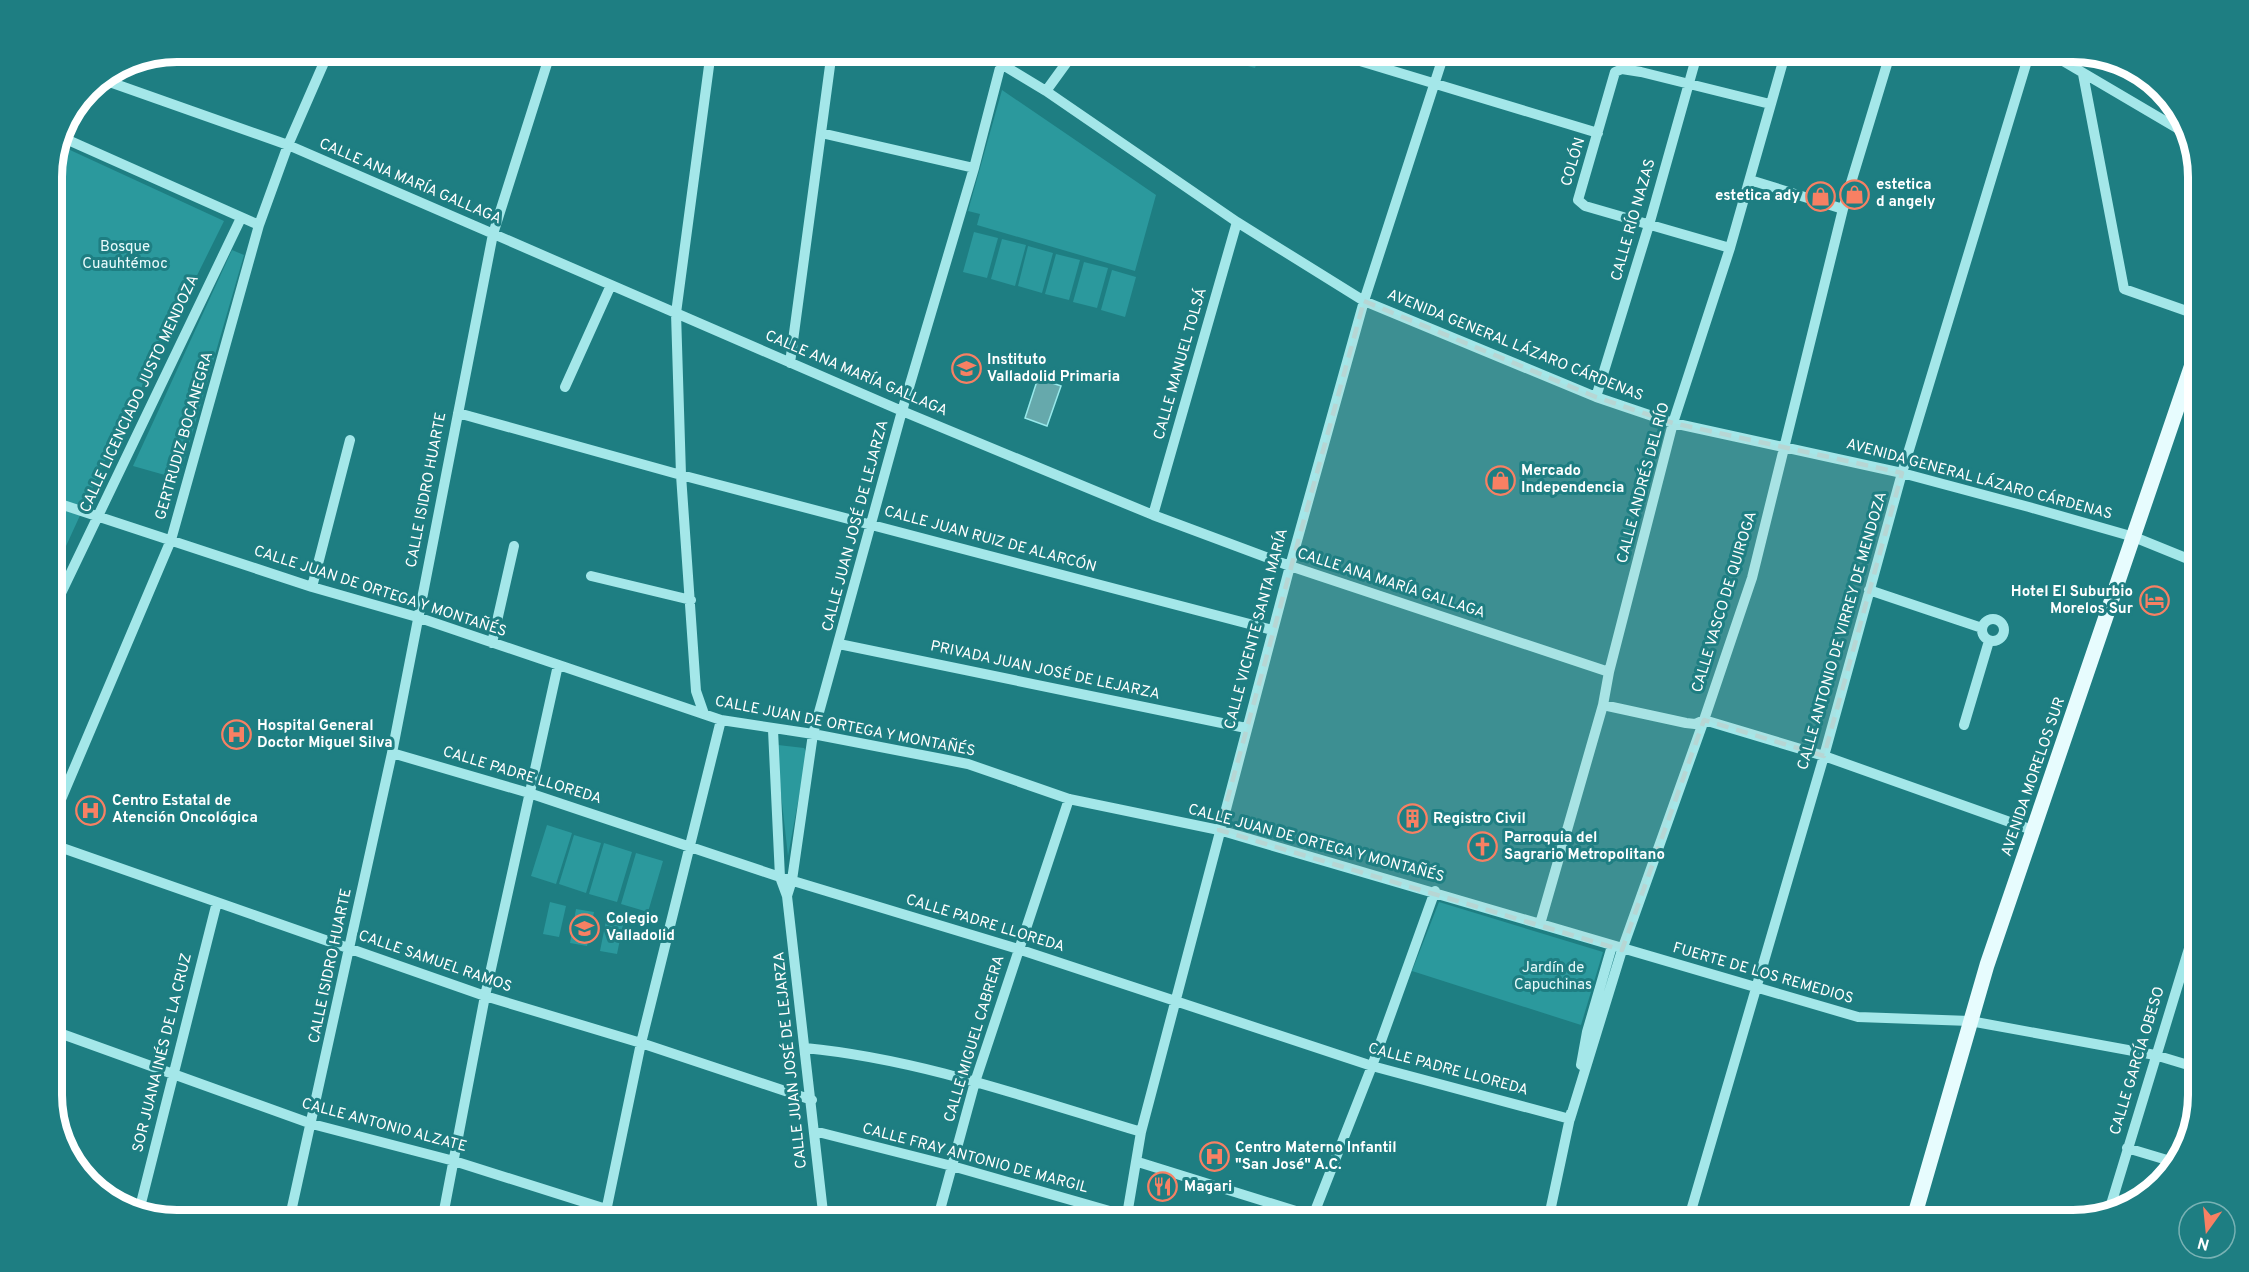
<svg xmlns="http://www.w3.org/2000/svg" width="2249" height="1272" font-family="Overpass,sans-serif">
<rect width="100%" height="100%" fill="#1e7e82"/>
<!-- green -->
<path fill="#2b999d" d="M1210 51H1261L1255 68 1209 55Z
M1002 90 1156 195 1135 271 977 225 980 214 968 211Z
M57 144 224 221 103 465 51 579V169Z
M974 232 998 238 987 278 963 272Z
M1002 239 1026 245 1015 286 991 279Z
M1028 246 1053 253 1042 293 1018 286Z
M232 250 244 255 179 479 133 466Z
M1056 254 1080 260 1069 300 1045 294Z
M1084 262 1108 268 1097 308 1073 302Z
M1112 270 1136 277 1125 317 1101 310Z
M778 745 804 748 807 753 788 856 776 749Z
M547 825 572 833 556 884 531 876Z
M574 835 601 843 586 893 559 884Z
M604 843 632 852 617 902 589 894Z
M636 853 663 861 648 912 621 904Z
M550 902 566 906 559 937 543 934Z
M1439 902 1603 952 1581 1025 1412 971Z
M576 909 594 912 587 946 570 943Z
M607 916 624 920 617 954 600 951Z"/>
<!-- water -->
<path fill="#66a9ac" stroke="#98e9eb" stroke-width="1.5" d="M1038 378 1061 386 1047 426 1025 418Z"/>
<g fill="none" stroke-linecap="round" stroke-linejoin="round">
<!-- minor -->
<path stroke="#a4e7e9" stroke-width="10" d="M980 51 1046 91 1237 222 1364 301 1596 397 1673 423 1902 473 2029 507 2134 537 2198 563
M1327 51 1598 133
M2046 51 2187 134
M2083 74 2124 289 2198 315
M101 79 288 145 902 411 1153 515 1290 566 1609 672
M1046 91 1075 51
M821 133 974 168
M59 136 259 225
M61 137 75 107
M1750 180 1843 209
M1730 248 1585 206 1578 200 1615 72 1622 69 1641 72 1770 104
M790 363 832 51
M565 387 611 285
M1596 397 1649 225 1698 51
M458 413 681 475 1272 630
M51 501 312 587 417 617 721 720 813 734 968 764 1069 799 1219 830 1858 1017 1970 1021 2155 1055 2198 1068
M1153 515 1237 222
M591 576 691 600
M312 587 350 440
M1869 590 1982 628
M51 614 241 218
M1982 630a11 11 0 1 1 22 0a11 11 0 1 1-22 0Z
M492 643 514 546
M839 644 1246 728
M1603 705 1686 723 1695 724 1704 720 1824 756 2035 831
M704 714 696 691 681 475 676 313 711 51
M1964 725 1989 641
M773 730 780 877 787 896 824 1221
M392 753 529 793 780 877 1018 949 1372 1066 1570 1119
M51 823 171 540 259 225 288 145 329 51
M51 844 485 996 641 1043 812 1100
M787 896 792 880 813 734 902 411 974 168 1001 64
M1540 924 1603 705 1609 672 1673 423 1730 248 1786 51
M51 1030 312 1124 454 1161 644 1221
M805 1048C920 1059 1031 1099 1141 1132
M1581 1065 1587 1032 1612 946
M1570 1119 1622 950 1704 720 1752 578 1843 209 1891 51
M814 1131 952 1166 1127 1216
M2127 1148 2177 1163
M1138 1162 1328 1221
M139 1211 217 902
M2109 1211 2198 919
M1313 1216 1372 1066 1435 891
M289 1221 392 753 493 234 551 51
M442 1221 485 996 558 665
M604 1221 641 1043 721 720
M937 1221 975 1082 1069 799
M1126 1221 1141 1132 1290 566 1364 301 1445 51
M1548 1221 1571 1113
M1688 1221 1824 756 1902 473 2030 51"/>
<!-- major -->
<path stroke="#e7fcfe" stroke-width="15" d="M1913 1221 1987 965 2198 347"/>
</g>
<!-- marked area -->
<path fill="#b7d6d4" fill-opacity="0.2" stroke="#b7d6d4" stroke-width="4.5" stroke-dasharray="12 8" stroke-linejoin="round" d="M1364 301 1596 397 1673 423 1902 473 1824 756 1704 720 1622 950 1219 830Z"/>
<!-- icons -->
<defs>
<symbol id="shop-ring" viewBox="-11 -11 22 22"><circle r="9.5" fill="#1e7e82" stroke="#f88063" stroke-width="1.5"/><path d="M-5-2.5h2.3a2.7 3.5 0 0 1 5.4 0H5L5.5 6h-11ZM-1.5-2.5h3a1.5 2.3 0 0 0-3 0Z" fill="#f88063"/></symbol>
<symbol id="school-ring" viewBox="-11 -11 22 22"><circle r="9.5" fill="#1e7e82" stroke="#f88063" stroke-width="1.5"/><path d="M0-5L7-2L0 1L-7-2ZM-4 1L0 2.5L4 1V4Q0 6-4 4Z" fill="#f88063"/></symbol>
<symbol id="hotel-ring" viewBox="-11 -11 22 22"><circle r="9.5" fill="#1e7e82" stroke="#f88063" stroke-width="1.5"/><path d="M-6-4.5h1.5V1H6V5H4.5V3h-9V5H-6ZM-4 0a1.8 1.8 0 1 1 3.6 0ZM.5 0V-2.5h3Q6-2.5 6 0Z" fill="#f88063"/></symbol>
<symbol id="hospital-ring" viewBox="-11 -11 22 22"><circle r="9.5" fill="#1e7e82" stroke="#f88063" stroke-width="1.5"/><path d="M-5-5h3v3.5h4V-5h3V5h-3V1.5h-4V5h-3Z" fill="#f88063"/></symbol>
<symbol id="building-ring" viewBox="-11 -11 22 22"><circle r="9.5" fill="#1e7e82" stroke="#f88063" stroke-width="1.5"/><path d="M-4-6H4V6H1V3H-1V6H-4ZM-2.5-4.3h1.7v1.8h-1.7ZM.8-4.3h1.7v1.8H.8ZM-2.5-1h1.7V.8h-1.7ZM.8-1h1.7V.8H.8Z" fill="#f88063"/></symbol>
<symbol id="church-ring" viewBox="-11 -11 22 22"><circle r="9.5" fill="#1e7e82" stroke="#f88063" stroke-width="1.5"/><path d="M-1.2-6h2.4v3.5h3.3v2.4h-3.3V6h-2.4V-.1h-3.3v-2.4h3.3Z" fill="#f88063"/></symbol>
<symbol id="restaurant-ring" viewBox="-11 -11 22 22"><circle r="9.5" fill="#1e7e82" stroke="#f88063" stroke-width="1.5"/><path d="M-5-6h1v4h1v-4h1v4h1v-4h1v5L-1.5 .5V6h-2V.5L-5-1ZM5-6V6H3V1.5H1.5Q1.5-4 5-6Z" fill="#f88063"/></symbol>
</defs>
<g fill-rule="evenodd">
<use href="#shop-ring" x="1838" y="178" width="33" height="33"/>
<use href="#shop-ring" x="1804" y="180" width="33" height="33"/>
<use href="#school-ring" x="950" y="352" width="33" height="33"/>
<use href="#shop-ring" x="1484" y="464" width="33" height="33"/>
<use href="#hotel-ring" x="2138" y="584" width="33" height="33"/>
<use href="#hospital-ring" x="220" y="718" width="33" height="33"/>
<use href="#hospital-ring" x="74" y="794" width="33" height="33"/>
<use href="#building-ring" x="1396" y="802" width="33" height="33"/>
<use href="#church-ring" x="1466" y="830" width="33" height="33"/>
<use href="#school-ring" x="568" y="912" width="33" height="33"/>
<use href="#hospital-ring" x="1198" y="1140" width="33" height="33"/>
<use href="#restaurant-ring" x="1146" y="1170" width="33" height="33"/>
</g>
<g text-anchor="middle" dominant-baseline="central" stroke-width="6" stroke-linejoin="round" paint-order="stroke">
<!-- street labels -->
<g font-size="15" fill="#fff" stroke="#1e7e82">
<text transform="translate(1574 162) rotate(-73)">COLÓN</text>
<text transform="translate(410 182) rotate(23)">CALLE ANA MARÍA GALLAGA</text>
<text transform="translate(1634 220) rotate(-74)">CALLE RÍO NAZAS</text>
<text transform="translate(1515 346) rotate(22)">AVENIDA GENERAL LÁZARO CÁRDENAS</text>
<text transform="translate(1181 364) rotate(-74)">CALLE MANUEL TOLSÁ</text>
<text transform="translate(856 374) rotate(23)">CALLE ANA MARÍA GALLAGA</text>
<text transform="translate(140 394) rotate(-65)">CALLE LICENCIADO JUSTO MENDOZA</text>
<text transform="translate(185 436) rotate(-74)">GERTRUDIZ BOCANEGRA</text>
<text transform="translate(1979 480) rotate(15)">AVENIDA GENERAL LÁZARO CÁRDENAS</text>
<text transform="translate(1644 483) rotate(-75)">CALLE ANDRÉS DEL RÍO</text>
<text transform="translate(427 490) rotate(-79)">CALLE ISIDRO HUARTE</text>
<text transform="translate(856 526) rotate(-75)">CALLE JUAN JOSÉ DE LEJARZA</text>
<text transform="translate(990 540) rotate(15)">CALLE JUAN RUIZ DE ALARCÓN</text>
<text transform="translate(1391 584) rotate(18)">CALLE ANA MARÍA GALLAGA</text>
<text transform="translate(380 592) rotate(18)">CALLE JUAN DE ORTEGA Y MONTAÑÉS</text>
<text transform="translate(1725 602) rotate(-73)">CALLE VASCO DE QUIROGA</text>
<text transform="translate(1257 629) rotate(-75)">CALLE VICENTE SANTA MARÍA</text>
<text transform="translate(1843 631) rotate(-74)">CALLE ANTONIO DE VIRREY DE MENDOZA</text>
<text transform="translate(1045 671) rotate(12)">PRIVADA JUAN JOSÉ DE LEJARZA</text>
<text transform="translate(845 727) rotate(11)">CALLE JUAN DE ORTEGA Y MONTAÑÉS</text>
<text transform="translate(522 776) rotate(17)">CALLE PADRE LLOREDA</text>
<text transform="translate(2034 777) rotate(-71)">AVENIDA MORELOS SUR</text>
<text transform="translate(1316 844) rotate(15)">CALLE JUAN DE ORTEGA Y MONTAÑÉS</text>
<text transform="translate(985 924) rotate(17)">CALLE PADRE LLOREDA</text>
<text transform="translate(435 962) rotate(19)">CALLE SAMUEL RAMOS</text>
<text transform="translate(331 966) rotate(-78)">CALLE ISIDRO HUARTE</text>
<text transform="translate(1763 974) rotate(16)">FUERTE DE LOS REMEDIOS</text>
<text transform="translate(975 1039) rotate(-73)">CALLE MIGUEL CABRERA</text>
<text transform="translate(163 1053) rotate(-76)">SOR JUANA INÉS DE LA CRUZ</text>
<text transform="translate(791 1060) rotate(-96)">CALLE JUAN JOSÉ DE LEJARZA</text>
<text transform="translate(2138 1061) rotate(-73)">CALLE GARCÍA OBESO</text>
<text transform="translate(1448 1070) rotate(15)">CALLE PADRE LLOREDA</text>
<text transform="translate(384 1126) rotate(15)">CALLE ANTONIO ALZATE</text>
<text transform="translate(975 1159) rotate(15)">CALLE FRAY ANTONIO DE MARGIL</text>
</g>
<!-- poi labels -->
<g font-size="15" font-weight="bold" fill="#fff" stroke="#1e7e82" text-anchor="start">
<text x="1876" y="185">estetica<tspan x="1876" dy="17">d angely</tspan></text>
<text x="1800" y="196" text-anchor="end">estetica ady</text>
<text x="987" y="360">Instituto<tspan x="987" dy="17">Valladolid Primaria</tspan></text>
<text x="1521" y="471">Mercado<tspan x="1521" dy="17">Independencia</tspan></text>
<text x="2133" y="592" text-anchor="end">Hotel El Suburbio<tspan x="2133" dy="17">Morelos Sur</tspan></text>
<text x="257" y="726">Hospital General<tspan x="257" dy="17">Doctor Miguel Silva</tspan></text>
<text x="112" y="801">Centro Estatal de<tspan x="112" dy="17">Atención Oncológica</tspan></text>
<text x="1433" y="819">Registro Civil</text>
<text x="1504" y="838">Parroquia del<tspan x="1504" dy="17">Sagrario Metropolitano</tspan></text>
<text x="606" y="919">Colegio<tspan x="606" dy="17">Valladolid</tspan></text>
<text x="1235" y="1148">Centro Materno Infantil<tspan x="1235" dy="17">"San José" A.C.</tspan></text>
<text x="1184" y="1187">Magari</text>
</g>
<!-- park labels -->
<g font-size="15" fill="#e9fbfc" stroke="#1e7e82">
<text x="125" y="247">Bosque<tspan x="125" dy="17">Cuauhtémoc</tspan></text>
<text x="1553" y="968">Jardín de<tspan x="1553" dy="17">Capuchinas</tspan></text>
</g>
</g>
<!-- crop -->
<path d="M0 0H2249V1272H0ZM177 62H2073A115 115 0 0 1 2188 177V1095A115 115 0 0 1 2073 1210H177A115 115 0 0 1 62 1095V177A115 115 0 0 1 177 62Z" fill="#1e7e82" fill-rule="evenodd"/>
<path fill="none" stroke="#fff" stroke-width="8" d="M177 62H2073A115 115 0 0 1 2188 177V1095A115 115 0 0 1 2073 1210H177A115 115 0 0 1 62 1095V177A115 115 0 0 1 177 62Z"/>
<!-- north arrow -->
<g transform="translate(2207 1230) rotate(195)"><circle r="28" fill="#1e7e82" stroke="#78b2b4" stroke-width="1.5"/>
<path d="M0-4.5L10 22L0 15L-10 22Z" fill="#f88063"/>
<text y="-9" font-size="16" font-weight="bold" text-anchor="middle" fill="#ffffff">N</text>
</g>
</svg>
